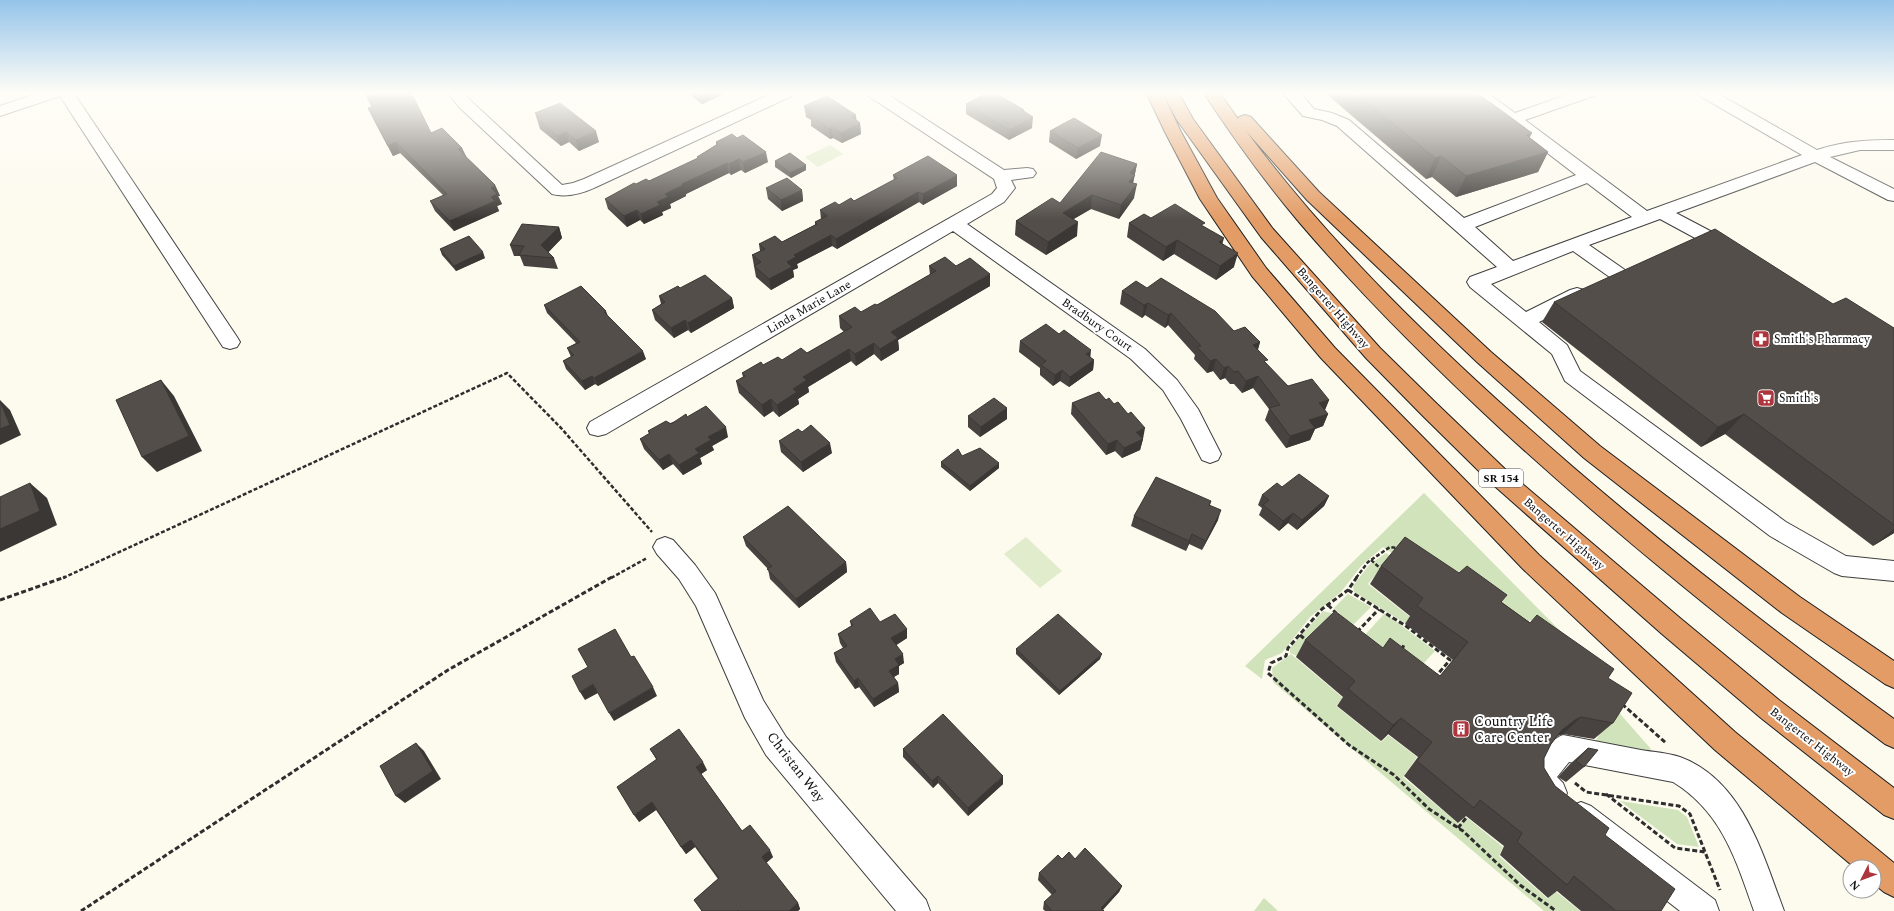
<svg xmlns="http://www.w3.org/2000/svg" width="1894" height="911" font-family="Spectral,serif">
<rect width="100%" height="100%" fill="#fdfaee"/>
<!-- green -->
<path fill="#d1e3bb" d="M1424 493 1578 649 1530 620 1514 638 1383 547 1362 565 1341 592 1310 617 1282 653 1265 660 1262 679 1245 666Z
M1386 553 1391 556 1368 584 1414 620 1410 626 1354 592 1353 586 1369 565Z
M1348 594 1371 607 1352 626 1334 608Z
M1323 611 1331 613 1355 638 1297 656 1290 653V648Z
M1385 613 1435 651 1412 676 1363 637Z
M1291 654 1343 698 1336 706 1381 742 1388 735 1417 757 1403 777 1459 824 1465 816 1503 847 1499 856 1548 899 1554 890 1580 911H1544L1273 682 1272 668Z
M1615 708 1651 749 1645 754 1593 745Z
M1620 801 1678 810 1687 817 1699 847 1677 844Z
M1264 898 1278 911H1254Z"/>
<!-- pitch -->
<path fill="#e1eccc" d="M830 145 843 154 818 167 805 157Z
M1026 537 1062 571 1040 588 1004 554Z"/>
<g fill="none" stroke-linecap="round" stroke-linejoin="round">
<defs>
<path id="minor" d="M41 92H73L237 337 240 342 237 347 230 349 223 347 60 96 0 116V106Z
M447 92H463L472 102 562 185 573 183 584 179 775 92H796L794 95 596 187C583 193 567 198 552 194L460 108Z
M865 92H884L1004 170 1027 168 1033 169 1036 173 1033 177 1011 180 1015 188 1004 202 967 224 1145 349 1177 380 1198 409 1221 454 1218 460 1210 463 1202 460 1181 419 1163 390 1131 359 953 231 606 434 598 436 590 434 587 428 590 422 992 194 997 188 994 179 867 95Z
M1282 92H1299L1314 109 1332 113 1349 120 1464 218 1576 175 1468 92H1486L1515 113 1575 92H1598L1596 95 1525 120 1647 211 1802 155 1698 95 1696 92H1715L1817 150C1843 141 1867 140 1894 140V150H1860L1830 157 1894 189V201L1888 200 1815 162 1676 213 1735 244 1737 248 1735 252 1728 254 1721 252 1660 219 1589 245 1625 270 1627 274 1625 278 1618 280 1611 278 1573 251 1491 284 1526 312 1570 290 1577 288 1584 290 1587 295 1584 300 1539 322 1567 345 1580 371 1786 522 1846 556 1894 561V581L1842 576 1834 573 1770 536 1565 381 1552 354 1470 287 1467 282 1470 277 1497 267 1337 126 1322 120 1303 116ZM1587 183 1632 217 1513 261 1475 227Z
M665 537 673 540 695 565 715 593 763 700 786 737 926 900 930 911H896L766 755 745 718 696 606 679 579 657 554 653 547 657 540Z
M1563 735C1589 740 1615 745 1641 750 1653 752 1668 753 1680 757 1743 780 1763 855 1784 911H1754C1736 860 1722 812 1673 782L1569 762 1557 777 1563 783 1567 793 1563 803 1553 807C1524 795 1522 775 1542 753 1548 745 1553 739 1563 735Z
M1581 802 1591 806 1715 900 1719 911H1680L1571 826 1567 816 1571 806Z"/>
<path id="highway" d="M1146 92H1162L1181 132 1217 198 1266 268 1335 348 1539 555 1735 732 1894 863V897L1884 892 1874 884V867H1854L1715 750 1523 569 1321 358 1252 276 1200 199 1165 132Z
M1162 92H1178L1193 119 1273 229 1380 348 1436 403 1506 470 1680 618 1779 700 1894 788V819L1884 815 1761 718 1662 634 1490 482 1422 415 1366 358 1261 237 1177 120Z
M1203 92H1219L1238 119 1239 117 1245 115 1251 117 1319 192 1491 352 1600 446 1800 597 1894 661V688L1885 684 1782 613 1584 458 1477 362 1307 200 1246 131C1324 236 1417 328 1515 416 1635 524 1763 624 1894 719V748L1885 744C1753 645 1624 542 1502 430 1431 364 1362 296 1299 222 1264 181 1233 137 1203 92Z"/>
</defs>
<!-- minor casing -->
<use href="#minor" stroke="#3f3f3f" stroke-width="2"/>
<!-- highway casing -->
<use href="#highway" stroke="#1d1d1d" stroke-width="2"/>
<!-- path-far1 -->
<path stroke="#2e2e2e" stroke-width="2.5" stroke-dasharray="4 2" stroke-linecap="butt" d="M1371 560 1381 569
M63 578 507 373 561 428 652 532
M611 578 647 558
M1356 578 1368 562 1390 547 1398 548"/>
<!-- path -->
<path stroke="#2e2e2e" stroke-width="3" stroke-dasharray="5 2.5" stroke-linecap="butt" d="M1357 577 1348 590 1322 609 1288 648 1286 656 1271 663 1268 673 1349 745 1394 775 1429 809 1463 831 1520 885 1556 911
M1348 590 1406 626 1450 660 1436 676
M0 600 65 577
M1328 605 1336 613
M1357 632 1379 609
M1300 635 1307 641
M1402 650 1404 644
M1622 704 1666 743
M1575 783 1586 792 1679 806 1690 814 1720 890
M1606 794 1675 848 1705 852
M1458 828 1466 818
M81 911 448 670 612 577"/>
<!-- minor -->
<use href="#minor" fill="#fff" fill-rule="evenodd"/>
<!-- highway -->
<use href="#highway" fill="#e39c66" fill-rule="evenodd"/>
</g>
<!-- wall -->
<path fill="#484340" d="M686 92H728L702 104Z
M1324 92H1476L1529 137 1548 152 1538 172 1456 197 1432 177 1426 179Z
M966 104 1024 111 1032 128 1009 140 966 114Z
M804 106 857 121 860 123 861 134 842 143 833 138 830 139 811 126V120L806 117Z
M535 113 599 142 579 151 569 142 561 146 540 129Z
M373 118 431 133 462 148 466 157 495 185 500 196H498L502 204 497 206 499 211 454 231 435 211 430 201 443 195 400 153 393 156Z
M1050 131 1100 146 1076 159 1049 142Z
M716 142 768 162 745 173 741 170 731 175 729 173 686 194V196L670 204 671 208 662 212 663 215 644 224 640 220 627 227 608 209 605 199 636 184 649 181 697 159V157L716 145Z
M775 161 806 170 791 178 775 167Z
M1137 164 1133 183 1134 198 1119 219 1091 209 1073 219 1077 236 1046 255 1015 235 1016 221 1060 203Z
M893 175 957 186 923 205 919 202 837 249 832 246 797 264 798 268 793 270 794 277 771 290 756 277 752 255 760 251 759 244 782 242 815 225V222L821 219 820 210 854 201 894 180Z
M766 188 802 190 803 201 782 211 768 199Z
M1151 218 1204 227 1223 244 1234 267 1216 280 1174 254 1163 261 1127 237 1129 223Z
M559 227 562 238 548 252 554 258 558 269 524 266 520 256H514L510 245Z
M440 249 485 258 456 271 442 255Z
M929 266H956L990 286 898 340 899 350 881 361 874 354 856 366 851 361 808 387 809 392 798 399 799 404 779 417 773 411 764 417 739 393 736 381 743 377 742 373 763 365 782 360 807 353 844 332 840 328 839 316 861 312 877 305 930 275Z
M680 288 732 298 734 308 691 333 688 330 674 338 655 320 652 310 661 304 659 296Z
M1147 288 1234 331 1260 342 1258 350 1266 364 1288 386 1329 400 1325 410 1328 414 1323 426 1315 429 1310 440 1286 448 1265 420 1269 409 1253 388 1242 393 1234 384H1230L1225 378 1220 380 1213 371 1207 373 1194 359 1195 355 1168 325 1165 328 1145 315 1142 318 1120 304 1122 291Z
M1554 302 1833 304 1894 328V533L1873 546 1725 434 1701 447 1542 322Z
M544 305 608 316 646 359 598 386 595 384 585 390 566 369 563 361 571 357 567 348 576 343 547 313Z
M1020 341 1090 357 1094 360 1093 370 1069 387 1060 381 1053 386 1040 375V368L1019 352Z
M1072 403 1142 439H1143L1140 450 1122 458 1115 451 1106 455 1071 414Z
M1007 408V419L980 437 968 427V416Z
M687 417 728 437 712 446 714 450 700 458 702 464 683 475 673 464 663 470 644 449 640 439 649 434 648 431Z
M802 432 832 453 803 472 781 452 779 441Z
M962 456 999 468 970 491 941 467V462Z
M1282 487 1329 496 1324 506 1297 530 1288 523 1279 531 1259 515 1262 508 1258 505 1262 495Z
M1211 501 1210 505 1218 520 1202 550 1189 544 1186 551 1131 526 1134 516Z
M743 537 846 562 847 572 799 608 770 579 768 569 746 546Z
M1381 566 1501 602 1608 678 1613 723 1594 739 1563 734 1557 736 1551 744 1544 758V768L1555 786 1605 835 1661 911H1581L1557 891 1548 898 1500 855 1504 846 1466 816 1458 823 1404 776 1418 757 1388 734 1381 741 1337 706 1343 697 1296 657 1305 640 1383 648 1440 676 1453 660 1405 624 1410 616 1370 584Z
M850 621 880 622 907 629V638L896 645 904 663 899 666V674L894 677 898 683 899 692 874 707 859 687 855 689 836 662 834 653 843 648 840 643 838 634 851 626Z
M1016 649 1100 659 1059 695 1016 654Z
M1588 748 1584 767 1566 782 1558 777 1570 764Z
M650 749 707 770 701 774 742 831 773 857 766 863 798 903 800 909 798 911H702L694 900 718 879 695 847 686 854 656 810 639 822 656 759Z
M903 749 1003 784 968 816 938 783 933 788 903 757Z
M1062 859H1075L1122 886 1119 892 1103 910 1104 911H1045L1043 909 1044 902 1052 895 1038 880 1039 873Z"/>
<!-- shaded-wall -->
<path fill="#3b3734" d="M703 92H728L702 104 700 93Z
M856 115 857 125 860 123 861 134 842 143 841 133 852 117Z
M1033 117 1032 128 1009 140 1010 130Z
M832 127 833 138 830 139 829 129Z
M596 131 599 142 579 151 576 140Z
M566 132 569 142 561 146 557 136Z
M1532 133 1521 154 1526 135Z
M1102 135 1100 146 1076 159 1078 148Z
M396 142 400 153 393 156 388 146Z
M462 148 467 158 458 149Z
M766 152 768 162 745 173 743 162Z
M1548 152 1538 172 1456 197 1466 176Z
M1441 156 1432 177 1426 179 1435 158Z
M739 159 741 170 731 175 729 164Z
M727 163 729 173 686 194V196L670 204 671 208 662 212 663 215 644 224 641 214 657 202 665 194 682 184Z
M1137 164 1132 188 1127 195 1130 173Z
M806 165V170L791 178 790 173Z
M957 175V186L923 205V194Z
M1137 184 1134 198 1119 219 1121 205Z
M495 185 500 196H498L502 204 497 206 499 211 454 231 450 221 491 197V188Z
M802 190 803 201 782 211 781 200Z
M918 192 919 202 837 249 836 239Z
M1092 195 1091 209 1062 226 1063 213Z
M637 210 640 220 627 227 624 216Z
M1078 222 1077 236 1046 255 1048 242Z
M559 227 562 238 545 256 541 245Z
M831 235 832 246 797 264 798 268 793 270 794 277 771 290 769 279 794 255Z
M1224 238 1220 252 1219 242Z
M1177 240 1174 254 1163 261 1166 247Z
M483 252 485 258 456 271 454 266Z
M1238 253 1234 267 1216 280 1220 266Z
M990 274V286L898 340 899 350 881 361 880 349 891 332Z
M732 298 734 308 691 333 688 323Z
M1148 303 1145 315 1142 318 1144 305Z
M606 311 609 319 604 312Z
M1171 313 1168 325 1165 328 1168 315Z
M685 320 688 330 674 338 671 328Z
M1260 342 1256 354 1253 345Z
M874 343V354L856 366 855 354Z
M849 349 851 361 808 387 809 392 798 399 799 404 779 417 777 405 793 389 803 377Z
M1091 350 1090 361 1086 354Z
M643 351 646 359 598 386 594 378Z
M1216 359 1213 371 1207 373 1210 361Z
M1094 360 1093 370 1069 387 1070 377Z
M1228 366 1225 378 1220 380 1224 368Z
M1062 370 1060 381 1053 386 1055 375Z
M592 376 595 384 585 390 582 381Z
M1258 376 1253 388 1242 393 1246 381Z
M161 380 174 396 202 451 157 472 142 457Z
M771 399 773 411 764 417 762 405Z
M0 400 10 410 21 435 0 445Z
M1329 400 1324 412 1319 403Z
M1007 408V419L980 437 981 427Z
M1328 414 1323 426 1315 429 1310 440 1286 448 1290 436 1309 420Z
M1744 414 1725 434 1701 447 1718 427Z
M726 427 728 437 712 446 714 450 700 458 702 464 683 475 679 465 708 437Z
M1145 428 1143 439 1136 432Z
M1143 439 1140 450 1122 458 1124 448Z
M1117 440 1115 451 1106 455 1108 444Z
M830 443 832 453 803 472 801 462Z
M669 454 673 464 663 470 659 460Z
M999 463V468L970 491V486Z
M30 483 47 498 57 525 0 552V529Z
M1329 496 1324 506 1297 530 1302 520Z
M1221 510 1218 520 1202 550 1206 541Z
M1293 513 1288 523 1279 531 1283 521Z
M1894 529V533L1873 546Z
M1192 534 1189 544 1186 551 1189 541Z
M846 562 847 572 799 608 796 599Z
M907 629V638L892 648 891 638Z
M903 654 904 663 899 666V674L890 679 889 671 895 659Z
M1102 654 1100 659 1059 695 1060 691Z
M858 678 859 687 855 689 854 681Z
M898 683 899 692 874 707 873 699Z
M593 684 598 693 585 700 580 692Z
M653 687 657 696 614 721 609 713Z
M1581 717 1563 734 1557 736 1562 730 1575 720Z
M1401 718 1388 734 1381 741 1393 725Z
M416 743 424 751 441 779 405 803 396 796Z
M703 762 707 770 700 775 696 767Z
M938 776V783L933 788 932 781Z
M1003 776V784L968 816V808Z
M652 802 656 810 639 822 634 815Z
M691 840 695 847 686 854 681 847Z
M770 850 773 857 765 864 762 857Z
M1122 886 1119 892 1101 911V908Z
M798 903 800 909 798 911H789Z"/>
<!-- building -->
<path fill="#544e4a" stroke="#3b3734" d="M376 92H411L431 133 442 128 462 148 458 149 495 185 491 188 497 194 491 197 495 201 450 221 430 201 447 194 396 142 388 146 368 108 372 107 366 95Z
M989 92H994L1024 110H1022L1033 117 1010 130 966 104Z
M1355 92H1476L1532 133 1526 135 1548 152 1466 176 1441 156 1435 158Z
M827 96 856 115 852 117 860 123 841 133 832 127 829 129 810 115 815 113 804 106Z
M560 103 596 131 576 140 566 132 557 136 537 118 539 117 535 113Z
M1074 118 1102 135 1078 148 1050 131Z
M732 134 737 138 743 135 766 152 743 162 739 159 729 164 727 163 682 184 683 185 665 194 668 197 657 202 660 205 641 214 637 210 624 216 605 199 634 183 636 184 646 179 649 181 698 158 697 157 718 144 716 142Z
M1101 152 1137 164 1130 173 1135 175 1129 182 1137 184 1121 205 1092 195 1063 213 1078 222 1048 242 1016 221 1052 198 1060 203Z
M790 153 806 165 790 173 775 161Z
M928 156 957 175 923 194 918 192 836 239 831 235 794 255 796 257 787 262 792 267 769 279 754 266 761 262 752 255 765 249 759 244 775 236 782 242 817 224 815 222 827 216 820 210 835 202 839 205 851 198 854 201 897 178 893 175Z
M787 178 802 190 781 200 766 188Z
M1175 204 1205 223 1201 225 1224 238 1219 242 1238 253 1220 266 1177 240 1166 247 1129 223 1144 214 1151 218Z
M522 224 559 227 541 245 554 258 519 255 524 246 510 245Z
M1715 229 1833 304 1846 298 1894 328V525L1744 414 1718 427 1554 302Z
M469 236 483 252 454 266 440 249Z
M945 257 956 266 970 258 990 274 891 332 898 338 880 349 874 343 855 354 849 349 803 377 807 380 793 389 797 392 777 405 771 399 762 405 736 381 745 376 742 373 761 362 763 365 778 357 782 360 801 348 807 353 852 327 839 316 855 307 861 312 875 304 877 305 936 271 929 266Z
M705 275 732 298 688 323 685 320 671 328 652 310 665 302 659 296 678 286 680 288Z
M1161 278 1215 311 1234 331 1245 327 1260 342 1253 345 1268 360 1264 361 1288 386 1312 379 1329 400 1319 403 1328 414 1309 420 1315 428 1290 436 1269 408 1280 405 1258 376 1246 381 1238 371 1234 372 1228 366 1224 368 1216 359 1210 361 1197 347 1201 346 1171 313 1168 315 1148 303 1144 305 1122 291 1136 281 1147 288Z
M581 286 606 311 604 312 643 351 594 378 592 376 582 381 563 361 574 355 567 348 580 342 544 305Z
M1046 324 1059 334 1064 330 1091 350 1086 354 1094 360 1070 377 1062 370 1055 375 1041 365 1046 361 1020 341Z
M161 380 189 436 142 457 116 400Z
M1099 392 1106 400 1109 398 1114 404 1118 402 1128 414 1131 412 1145 428 1136 432 1143 439 1124 448 1117 440 1108 444 1072 403Z
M994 398 1007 408 981 427 968 416Z
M0 401 10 425 0 429Z
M706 406 726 427 708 437 711 440 695 449 699 453 679 465 669 454 659 460 640 439 650 433 648 431 666 421 671 424 686 414 687 417Z
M811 425 830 443 801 462 779 441 798 429 802 432Z
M980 448 999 463 970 486 941 462 958 449 962 456Z
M1299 474 1329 496 1302 520 1293 513 1283 521 1263 505 1269 500 1262 495 1277 483 1282 487Z
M1156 477 1211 501 1209 505 1221 510 1206 541 1192 534 1189 541 1134 516Z
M30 483 40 511 0 529V497Z
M788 506 846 562 796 599 767 569 772 566 743 537Z
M1405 537 1459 573 1467 566 1507 595 1501 602 1530 623 1537 615 1614 669 1608 678 1632 693 1613 723 1581 717 1575 720 1562 730 1551 744 1544 758V768L1555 786 1609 828 1605 835 1675 889 1661 911H1616L1574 876 1567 885 1517 842 1522 833 1480 800 1474 808 1417 761 1432 742 1401 718 1393 725 1348 689 1355 681 1305 640 1335 611 1383 648 1390 638 1440 676 1468 642 1417 606 1423 598 1381 566Z
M870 608 880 622 895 614 907 629 891 638 903 654 895 659 899 665 889 671 898 683 873 699 858 678 854 681 834 653 847 646 838 634 853 625 850 621Z
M1058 614 1102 654 1060 691 1016 649Z
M615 629 631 657 634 656 653 687 609 713 593 684 580 692 572 676 588 667 578 649Z
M943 714 1003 776 968 808 938 776 932 781 903 749Z
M679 729 703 762 696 767 742 831 750 825 770 850 762 857 798 903 789 911H738V910L737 911H702L694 900 719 878 691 840 681 847 652 802 634 815 617 787 657 759 650 749Z
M416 743 433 771 396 796 380 766Z
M1588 748 1598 750 1584 767 1576 761Z
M1085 848 1122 886 1101 908 1104 911H1052L1044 902 1056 891 1039 873 1058 855 1062 859 1069 852 1075 859Z"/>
<!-- sky -->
<linearGradient id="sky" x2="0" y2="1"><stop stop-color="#95c4ea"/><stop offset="0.42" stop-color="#fefdf7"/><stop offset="1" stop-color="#fefdf7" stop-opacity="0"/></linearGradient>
<rect width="1894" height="220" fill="url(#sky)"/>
<!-- icons -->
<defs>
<symbol id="pharmacy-square" viewBox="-11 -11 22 22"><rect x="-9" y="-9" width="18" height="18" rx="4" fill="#ac353e" stroke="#fff"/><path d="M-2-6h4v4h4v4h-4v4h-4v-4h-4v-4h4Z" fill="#fff"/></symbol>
<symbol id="supermarket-square" viewBox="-11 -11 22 22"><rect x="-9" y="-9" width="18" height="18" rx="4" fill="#ac353e" stroke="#fff"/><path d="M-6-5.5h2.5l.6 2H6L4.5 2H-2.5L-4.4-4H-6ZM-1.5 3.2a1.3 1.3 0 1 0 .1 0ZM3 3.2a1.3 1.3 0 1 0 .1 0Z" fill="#fff"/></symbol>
<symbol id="building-square" viewBox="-11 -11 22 22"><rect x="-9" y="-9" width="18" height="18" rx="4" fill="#ac353e" stroke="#fff"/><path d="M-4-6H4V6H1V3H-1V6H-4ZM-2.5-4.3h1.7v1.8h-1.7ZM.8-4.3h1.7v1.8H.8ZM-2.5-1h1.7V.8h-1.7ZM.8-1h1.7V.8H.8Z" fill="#fff"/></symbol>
</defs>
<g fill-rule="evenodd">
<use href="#pharmacy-square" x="1751" y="329" width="20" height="20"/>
<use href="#supermarket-square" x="1756" y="388" width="20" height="20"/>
<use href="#building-square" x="1451" y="719" width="20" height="20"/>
</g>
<g text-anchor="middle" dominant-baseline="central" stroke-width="4" stroke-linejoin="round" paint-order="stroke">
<!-- shield labels -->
<rect fill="#fff" stroke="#555" stroke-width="1" x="1479" y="469" width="44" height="18" rx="3"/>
<g font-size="11" font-weight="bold" fill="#0c0c0c">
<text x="1501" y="478">SR 154</text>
</g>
<!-- street labels -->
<g font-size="12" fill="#0c0c0c" stroke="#fff">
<text transform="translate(809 307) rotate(-30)">Linda Marie Lane</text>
<text transform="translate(1333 308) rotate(49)">Bangerter Highway</text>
<text transform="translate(1097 325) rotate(35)">Bradbury Court</text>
<text transform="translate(1564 534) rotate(41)">Bangerter Highway</text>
<text transform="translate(1812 742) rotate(38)">Bangerter Highway</text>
</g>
<!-- poi labels -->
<g font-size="12" fill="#0c0c0c" stroke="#fff" text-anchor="start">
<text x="1774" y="339">Smith's Pharmacy</text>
<text x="1779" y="398">Smith's</text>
</g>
<!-- near-poi labels -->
<g font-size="14" fill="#0c0c0c" stroke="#fff" text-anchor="start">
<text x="1474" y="721">Country Life<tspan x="1474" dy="16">Care Center</tspan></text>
</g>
<!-- near-street labels -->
<g font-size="14" fill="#0c0c0c" stroke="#fff">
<text transform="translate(796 767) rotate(52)">Christan Way</text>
</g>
</g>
<!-- north arrow -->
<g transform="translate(1862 879) rotate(228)"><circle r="19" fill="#ffffff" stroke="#9e9e9e"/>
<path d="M0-3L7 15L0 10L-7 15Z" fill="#ac353e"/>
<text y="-6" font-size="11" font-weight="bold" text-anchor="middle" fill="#0c0c0c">N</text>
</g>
</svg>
